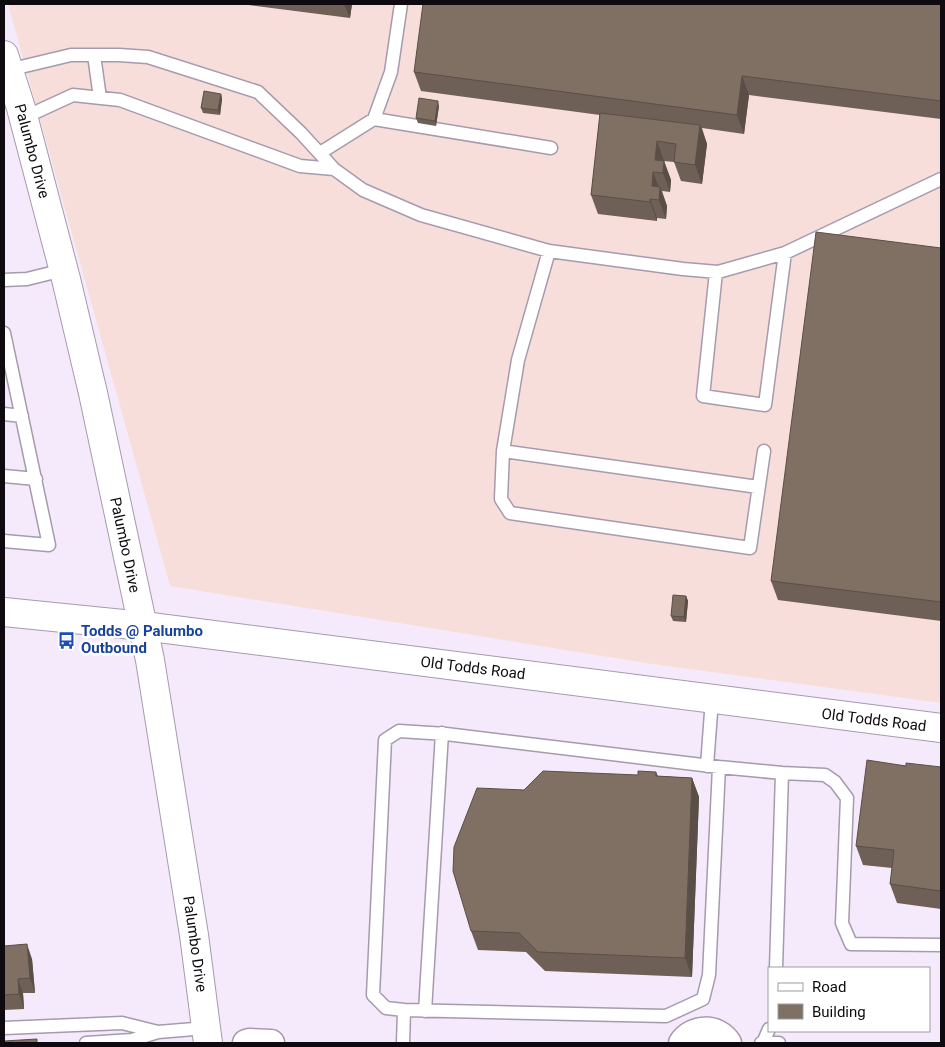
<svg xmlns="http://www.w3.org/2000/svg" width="945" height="1047" font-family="Roboto,sans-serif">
<rect width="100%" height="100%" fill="#f5eafc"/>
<!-- industrial -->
<path fill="#f8dedb" d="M8 4H941V703L652 664 170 586Z"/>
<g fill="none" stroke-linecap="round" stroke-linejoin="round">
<defs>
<path id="service" d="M94 55 100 98
M8 70 71 55H119L148 57 258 92 301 133 334 169
M23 118 73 95 120 100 300 166 334 169 363 190 421 215 549 251 683 269 718 272 785 253 941 179
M374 119 551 148
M320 153 374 119 391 72 401 4
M549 251 518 360 503 451 501 499 510 513 750 548 764 451
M716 272 703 396 765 405 785 253
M4 280 27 279 63 270
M4 333 49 545 4 541
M4 414 22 416
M503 451 758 487
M4 476 36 479
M707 766 712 699
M782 773 825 775 835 782 847 798 842 923 851 944 941 945
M404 1010 666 1016 703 999 709 975 719 767
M425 1011 442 733
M4 1028 122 1023 158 1032
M86 1043 132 1040 158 1032 206 1028
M403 1043 404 1010 386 1008 373 995 385 740 399 731 446 734 719 767 782 773 776 968
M761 1043H763L769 1029
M763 1043H779"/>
<path id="minor" d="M246 1043 249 1042 271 1043
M682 1043C693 1027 717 1026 728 1043"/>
<path id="tertiary" d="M4 55 21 108 66 279 93 393 150 660 194 935 208 1043"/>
<path id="secondary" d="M4 612 143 626 941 728"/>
</defs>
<!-- service casing -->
<use href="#service" stroke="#a59bac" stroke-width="15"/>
<!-- minor casing -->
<use href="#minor" stroke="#a59bac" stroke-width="29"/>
<!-- tertiary casing -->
<use href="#tertiary" stroke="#a59bac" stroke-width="30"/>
<!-- secondary casing -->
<use href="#secondary" stroke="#a59bac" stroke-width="30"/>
<!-- service -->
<use href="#service" stroke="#fff" stroke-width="12"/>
<!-- minor -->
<use href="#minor" stroke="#fff" stroke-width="26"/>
<!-- tertiary -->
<use href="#tertiary" stroke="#fff" stroke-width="28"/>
<!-- secondary -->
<use href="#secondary" stroke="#fff" stroke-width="28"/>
</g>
<!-- wall -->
<path fill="#6e6056" d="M241 4H352L350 18Z
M941 4V119L749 95 744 134 702 128 707 144 702 184 681 181 674 162 664 161 671 180 670 192 662 191 667 206 666 219 657 218V221L598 214 591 195 600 115 421 91 414 72Z
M221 94 222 99 220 115 203 113 201 108Z
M439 106 436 126 418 123 416 118Z
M941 248V621L778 600 771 581Z
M686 596 688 601 686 622 673 621 671 616Z
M941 767V909L897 903 890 884 892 868 863 865 856 846Z
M656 772 658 776 692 778 699 797 692 977 545 971 526 952 478 950 471 931 638 775Z
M4 946 32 959 35 993H23L24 1009 4 1010Z"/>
<!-- shaded-wall -->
<path fill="#5a4e46" d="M344 4H352L350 18Z
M742 76 749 95 744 134 737 115Z
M221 94 222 99 220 115 218 110Z
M438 101 439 106 436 126 435 121Z
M700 125 707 144 702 184 695 165Z
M657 141 664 161 655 160Z
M664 161 671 180 670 192 663 173Z
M653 172 660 190V187L667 206 666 219 659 200 652 186Z
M650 199 657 218V221L650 202Z
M686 596 688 601 686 622 684 617Z
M692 778 699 797 692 977 685 958Z
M27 944 32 959 35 993 30 978Z
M18 979 23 993 24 1009 19 994Z"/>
<!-- building -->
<path fill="#807064" stroke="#5a4e46" d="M423 4H941V101L742 76 737 115 414 72Z
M204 91 221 94 218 110 201 108Z
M419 98 438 101 435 121 416 118Z
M600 113 700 125 695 165 674 162 676 144 657 141 655 160 664 161 663 173 653 172 652 186 660 187 659 200 650 199V202L591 195Z
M816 232 941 248V602L771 581Z
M673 595 686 596 684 617 671 616Z
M867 760 906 766V763L941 767V891L890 884 894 850 856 846Z
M543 771 638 775V771L656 772V776L692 778 685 958 538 952 519 933 471 931 453 871 454 847 477 788 524 790Z
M27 944 30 978 18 979 19 994 4 995V946Z
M37 1039V1043H4V1041Z"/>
<!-- icons -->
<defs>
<symbol id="bus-bare" viewBox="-9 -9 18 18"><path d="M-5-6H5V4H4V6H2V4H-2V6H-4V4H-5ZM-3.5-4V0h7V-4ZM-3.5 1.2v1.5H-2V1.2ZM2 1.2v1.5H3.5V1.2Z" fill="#1a4fb4" stroke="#fff" stroke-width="2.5" paint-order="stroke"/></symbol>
</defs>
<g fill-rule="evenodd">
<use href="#bus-bare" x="54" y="628" width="25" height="25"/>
</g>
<g text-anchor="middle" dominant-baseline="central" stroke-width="5" stroke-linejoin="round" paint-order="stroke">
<!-- street labels -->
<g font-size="15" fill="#0e0a10" stroke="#fff">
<text transform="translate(32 151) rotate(75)">Palumbo Drive</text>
<text transform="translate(125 545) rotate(78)">Palumbo Drive</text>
<text transform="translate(473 668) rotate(7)">Old Todds Road</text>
<text transform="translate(874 720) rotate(7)">Old Todds Road</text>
<text transform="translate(195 944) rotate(82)">Palumbo Drive</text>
</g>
<!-- transit labels -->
<g font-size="15" font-weight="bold" fill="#164399" stroke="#fff" text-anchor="start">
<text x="81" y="631">Todds @ Palumbo<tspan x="81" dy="17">Outbound</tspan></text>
</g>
</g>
<!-- border -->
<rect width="945" height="1047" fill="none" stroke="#0e0a10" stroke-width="10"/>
<!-- legend -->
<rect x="768" y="967" width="162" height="65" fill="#ffffff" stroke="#9f9d9f"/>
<rect x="778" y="983" width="25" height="8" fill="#ffffff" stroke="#9f9d9f"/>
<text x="812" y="992" font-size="15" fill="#0e0a10">Road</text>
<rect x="778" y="1004" width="25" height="15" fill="#807064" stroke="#9f9d9f"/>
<text x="812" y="1017" font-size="15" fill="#0e0a10">Building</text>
</svg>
